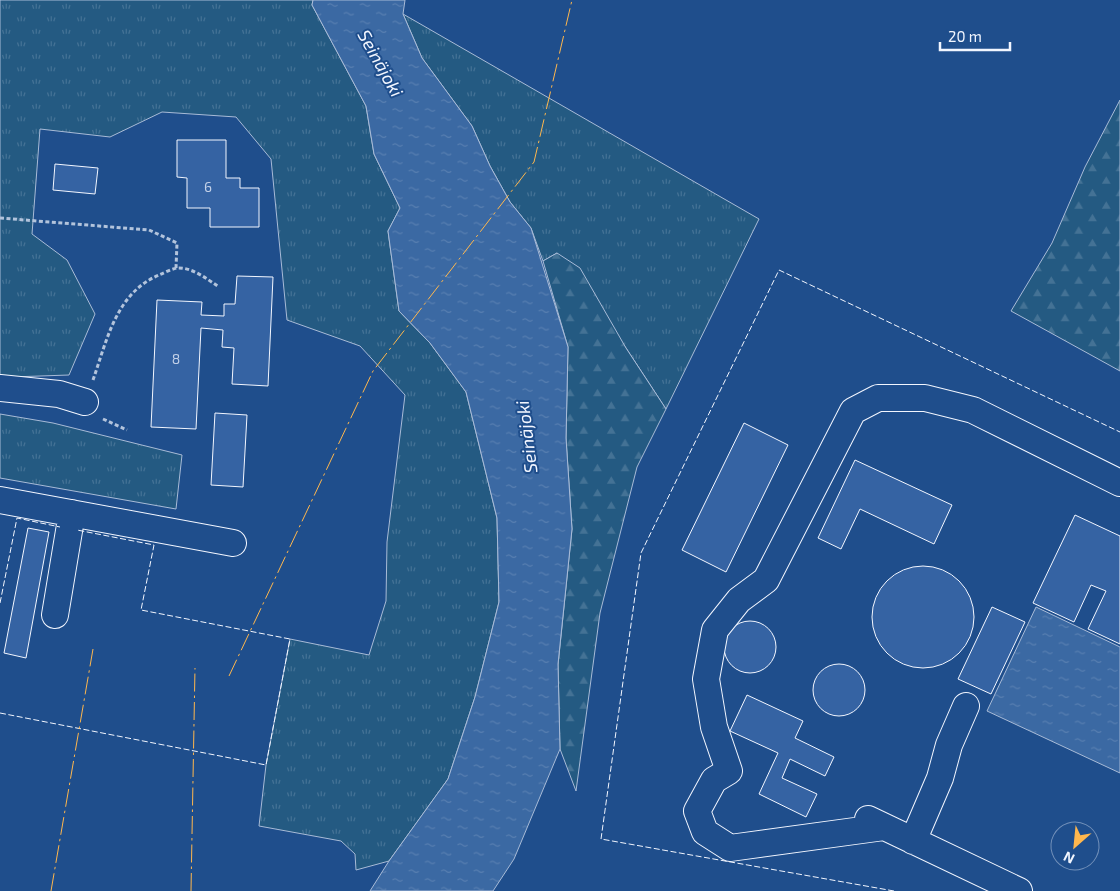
<svg xmlns="http://www.w3.org/2000/svg" width="1120" height="891" font-family="'Exo 2',sans-serif">
<defs>
<pattern id="grass-tufts" width="24" height="20" patternUnits="userSpaceOnUse" patternTransform="scale(1.25)"><rect width="24" height="20" fill="#245a82"/><path d="M3 7l-1-3M5 7V3M7 7l1-3M15 17l-1-3M17 17v-4M19 17l1-3" fill="none" stroke="#447295"/></pattern>
<pattern id="forest-firs" width="22" height="20" patternUnits="userSpaceOnUse" patternTransform="scale(1.25)"><rect width="22" height="20" fill="#245a82"/><path d="M5 1l3.5 6h-7zM16 11l3.5 6h-7z" fill="#447295"/></pattern>
<pattern id="water-ripples" width="26" height="14" patternUnits="userSpaceOnUse" patternTransform="scale(1.25)"><rect width="26" height="14" fill="#3b69a3"/><path d="M2 4q2-2 4 0t4 0M15 11q2-2 4 0t4 0" fill="none" stroke="#587fb1"/></pattern>
</defs>
<rect width="100%" height="100%" fill="#1f4e8c"/>
<!-- grass -->
<path fill="url(#grass-tufts)" stroke="#a8bbd7" d="M0 0H313L312 5 366 106 374 154 400 208 388 231 399 311 430 343 466 392 497 518 499 602 475 697 448 779 389 861 356 870 355 854 341 841 259 826 266 765 290 639 369 655 386 601 387 542 405 395 360 346 287 320 271 159 236 117 162 112 110 137 40 129 32 234 67 260 95 314 69 375 11 377 0 375Z
M403 14 759 219 666 409 626 348 557 253 543 261 531 228 510 202 490 166 472 126 422 58Z
M0 414 53 423 182 455 176 509 0 478Z"/>
<!-- forest -->
<path fill="url(#forest-firs)" stroke="#a8bbd7" d="M1120 100V371L1011 311 1052 243 1085 167Z
M557 253 580 268 626 348 666 409 637 467 600 613 576 791 560 749 558 665 572 529 566 438 568 347 543 261Z"/>
<!-- water -->
<path fill="url(#water-ripples)" stroke="#a8bbd7" d="M313 0H405L403 14 422 58 472 126 490 166 510 202 531 228 568 347 566 438 572 529 558 664 560 749 514 859 493 891H370L389 861 448 779 475 697 499 602 497 518 466 392 430 343 399 311 388 231 400 208 374 154 366 106 312 5Z
M1036 607 1120 647V773L987 711Z"/>
<!-- building -->
<path fill="#3563a3" stroke="#f2f6ff" d="M177 140H226V178H240V188H259V227H210V208H187V178L177 177Z
M55 164 98 168 95 194 53 190Z
M237 276 273 277 268 386 232 384 234 348 222 347 223 330 201 328 196 429 151 427 157 300 202 302 201 315 224 316V304H235Z
M215 413 247 415 243 487 211 485Z
M744 423 788 445 726 572 682 550Z
M855 460 952 505 934 544 860 509 841 549 818 538Z
M1075 515 1120 536V644L1088 629 1106 591 1091 585 1074 622 1033 603Z
M28 528 49 532 26 658 4 653Z
M872 617a51 51 0 1 1 102 0a51 51 0 1 1-102 0Z
M992 607 1025 622 991 694 958 679Z
M724 647a26 26 0 1 1 52 0a26 26 0 1 1-52 0Z
M813 690a26 26 0 1 1 52 0a26 26 0 1 1-52 0Z
M747 695 803 721 795 738 834 757 825 776 790 759 782 778 817 794 806 817 759 794 778 753 730 731Z"/>
<g fill="none" stroke-linecap="round" stroke-linejoin="round">
<defs>
<path id="minor" d="M0 388 59 394 85 402
M0 500 233 543
M55 615 72 513
M868 819 1019 891
M884 827 730 848 705 832 697 811 714 780 729 771 714 727 706 679 715 630 739 600 766 580 853 411 878 398H925L973 410 1120 483
M913 841 940 778 949 745 966 706"/>
</defs>
<!-- minor casing -->
<use href="#minor" stroke="#f2f6ff" stroke-width="28"/>
<!-- path -->
<path stroke="#b3c4dc" stroke-width="3" stroke-dasharray="4 2.5" stroke-linecap="butt" d="M0 218 149 230 177 243 176 268
M93 380C107 340 116 293 159 275 164 273 171 269 177 268 192 267 207 279 219 287
M103 419 127 430"/>
<!-- minor -->
<use href="#minor" stroke="#1f4e8c" stroke-width="26"/>
<!-- fence -->
<path stroke="#f2f6ff" stroke-width="1" stroke-dasharray="6 2.5" stroke-linecap="butt" d="M0 603 17 518 60 527
M0 713 266 765 290 639 141 610 154 545 77 530
M894 891 601 839 641 553 779 270 1120 432"/>
<!-- power -->
<path stroke="#ffb74d" stroke-width="1" stroke-dasharray="18 4 2.5 4" stroke-linecap="butt" d="M229 676 373 371 534 162 572 0
M51 891 93 649
M191 891 195 668"/>
</g>
<g text-anchor="middle" dominant-baseline="central" stroke-width="4" stroke-linejoin="round" paint-order="stroke">
<!-- number labels -->
<g font-size="14" fill="#c3d1e8">
<text x="208" y="186">6</text>
<text x="176" y="358">8</text>
</g>
<!-- water labels -->
<g font-size="18" font-style="italic" fill="#f2f6ff" stroke="#1f4e8c">
<text transform="translate(381 63) rotate(61)">Seinäjoki</text>
<text transform="translate(526 437) rotate(-97)">Seinäjoki</text>
</g>
</g>
<!-- north arrow -->
<g transform="translate(1075 846) rotate(207)"><circle r="24" fill="#1f4e8c" stroke="#7391ba"/>
<path d="M0-4L9 19L0 12L-9 19Z" fill="#ffb74d"/>
<text y="-8" font-size="14" font-weight="bold" text-anchor="middle" fill="#f2f6ff">N</text>
</g>
<!-- scale -->
<path d="M940 42v8h70v-8" fill="none" stroke="#f2f6ff" stroke-width="2.5"/>
<text x="948" y="42" font-size="15" fill="#f2f6ff" stroke="#1f4e8c" stroke-width="4" paint-order="stroke">20 m</text>
</svg>
